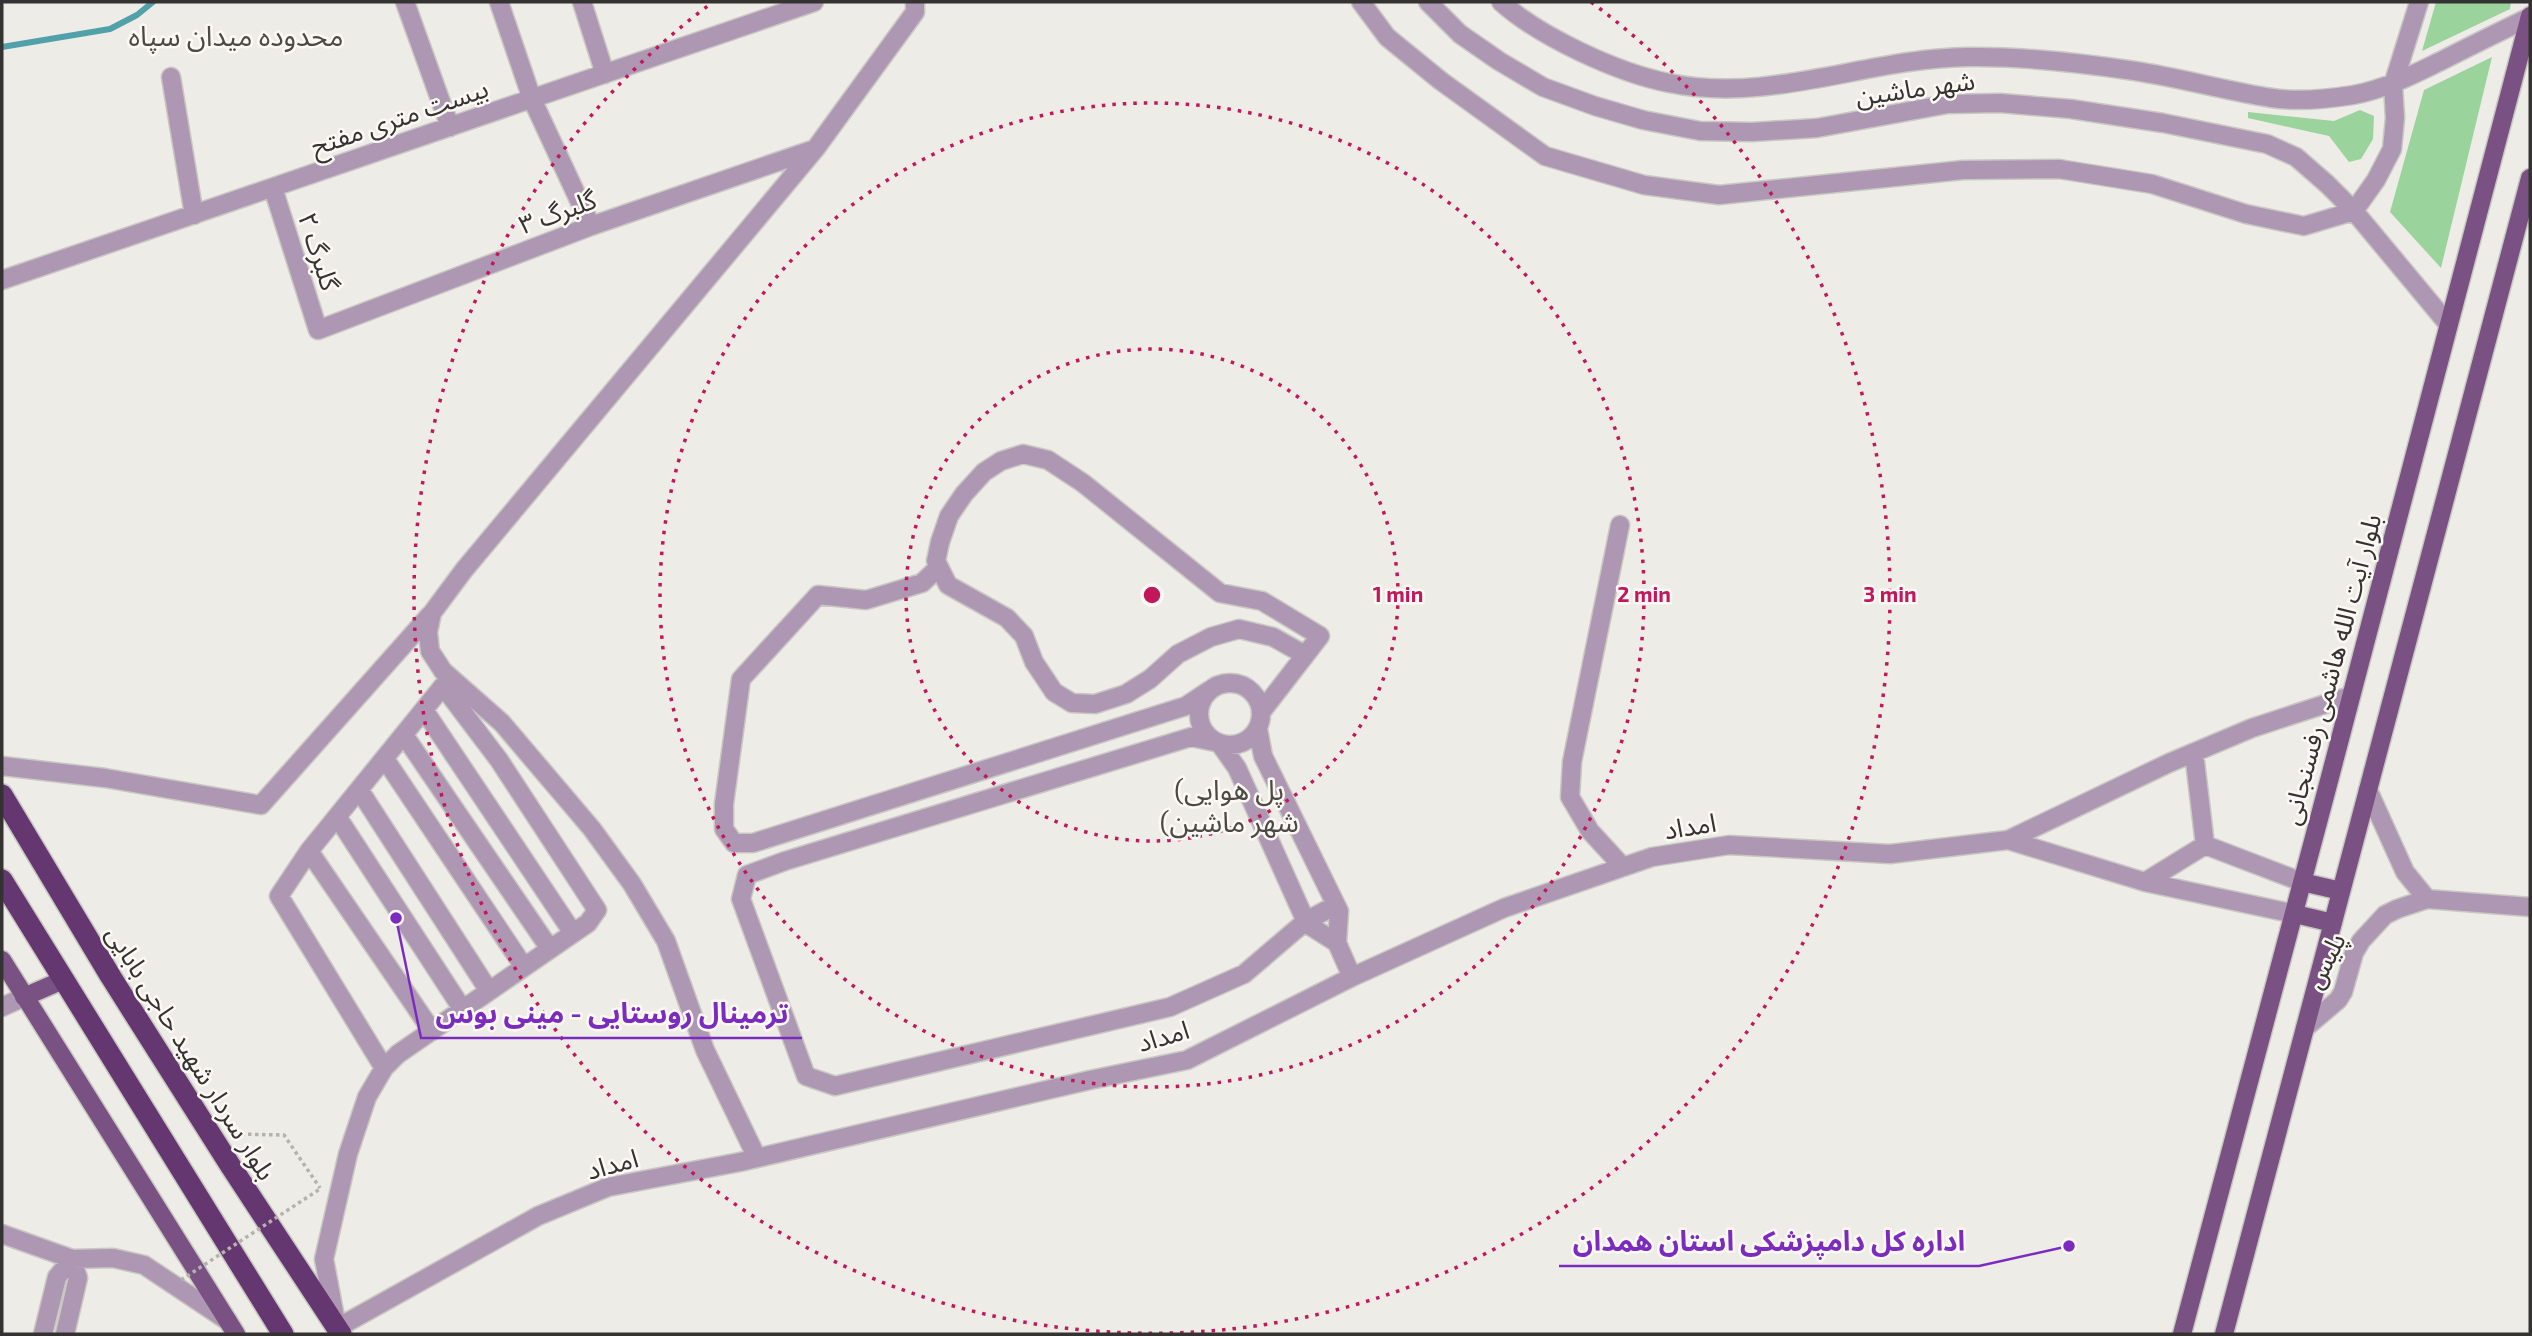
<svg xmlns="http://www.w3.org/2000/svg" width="2532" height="1336" font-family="'Exo 2','Noto Sans Arabic',sans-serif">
<rect width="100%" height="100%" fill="#eeece7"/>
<!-- green -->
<path fill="#9ad39c" d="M2436 2H2511L2510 9 2422 51Z
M2492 57 2441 268 2390 212 2424 90Z
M2360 110 2374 116 2373 139 2361 159 2349 162 2329 136 2248 118V112L2334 121Z"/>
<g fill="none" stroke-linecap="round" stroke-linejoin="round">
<!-- stream -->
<path stroke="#51a1ab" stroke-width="6" d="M2 47 110 29 137 15 153 2"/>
<defs>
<path id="minor" d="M405 2 450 127
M499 2 532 99 591 226
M582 2 605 74
M1361 2 1387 37 1441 81 1545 156 1644 185 1719 195 1963 170 2059 169 2152 184 2246 214 2304 226 2354 211 2376 180 2392 149 2395 118 2393 85 2419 2
M1428 2 1460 34 1499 61 1543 87 1595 106 1643 120 1700 131 1752 132 1817 128 1948 104 2000 103 2071 109 2163 123 2267 144 2296 157 2327 184 2354 211 2448 324
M1501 2C1540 37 1618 73 1669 83 1771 104 1867 58 1968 57 2023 56 2081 63 2135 71 2181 78 2226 91 2272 98 2298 102 2328 99 2353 95 2386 89 2414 74 2443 60 2472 45 2501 31 2530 17
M171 77 194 215
M273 188 318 330 591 226 815 149
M2 280 814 2
M1620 525 1572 762 1570 797 1590 831 1623 867
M939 567 922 583 866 600 818 595 741 679 724 804V829L734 843H753L1186 706 1210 690
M1199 714a31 31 0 1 1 62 0a31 31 0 1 1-62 0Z
M424 710 573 933
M1262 711 1320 636 1262 601 1220 593 1083 483 1048 460 1023 454 1001 461 984 472 964 494 949 516 940 542 936 561 948 585 1007 618 1024 636 1034 662 1054 692 1072 703 1095 704 1126 694 1150 679 1178 654 1211 637 1239 629 1273 637 1305 655
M404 735 550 949
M1215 742 1191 737 785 861 747 875 741 899 806 1076 835 1086 1170 1007 1244 974 1306 921 1336 905
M1220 744 1237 768 1307 924 1337 943 1339 911 1263 756 1258 729
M385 759 524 967
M2 766 105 778 261 805 430 615
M2368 790 2405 872 2427 899
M360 791 489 991
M338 818 463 1010
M2008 840 2145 882 2295 914
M2205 845 2302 882
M309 851 432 1031
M2145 882 2205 845 2194 753
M1337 943 1352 977
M2 1007 24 997
M2305 1028 2338 1000 2343 992 2354 953 2361 941 2385 915 2397 909 2427 899 2530 907
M384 1068 279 896 309 851 443 686 499 760 597 910 588 923 398 1054 384 1068 367 1097 348 1154 324 1259 337 1328 538 1216 608 1187 740 1162 1090 1080 1187 1060 1352 977 1504 908 1652 857 1729 845 1890 854 2008 840 2169 763 2252 728 2350 696
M757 1158 705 1050 666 941 632 884 592 829 502 723 443 671 430 651 428 632 432 613 464 570 816 148 915 12V2
M2 1234 72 1259 113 1258 144 1265 228 1321
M43 1334 57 1277 72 1259
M65 1334 78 1278 72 1259"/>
<path id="major" d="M2302 882 2341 891
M2295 914 2333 923
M2 960 236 1334
M24 997 63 980
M2182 1334C2300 895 2414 456 2530 16
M2224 1334 2530 178"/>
<path id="highway" d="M2 795 111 977 230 1165 341 1334
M2 880 283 1334"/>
</defs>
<!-- minor casing -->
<use href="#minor" stroke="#c9c7c3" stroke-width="21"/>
<!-- major casing -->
<use href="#major" stroke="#c9c7c3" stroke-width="21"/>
<!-- highway casing -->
<use href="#highway" stroke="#c9c7c3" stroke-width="24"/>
<!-- path -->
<path stroke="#b4b2ae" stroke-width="3.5" stroke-dasharray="3.5 3.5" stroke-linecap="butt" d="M234 1134 284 1135 320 1188"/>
<!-- minor -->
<use href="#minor" stroke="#ae97b3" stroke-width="18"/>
<!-- major -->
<use href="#major" stroke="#795182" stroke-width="18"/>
<!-- highway -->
<use href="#highway" stroke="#653770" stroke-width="21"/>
<!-- path-bridge -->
<path stroke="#b4b2ae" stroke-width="3.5" stroke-dasharray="3.5 3.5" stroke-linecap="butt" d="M181 1280 320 1189"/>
</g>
<!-- distance rings -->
<g fill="none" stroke="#c2185b" stroke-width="3.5" stroke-dasharray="3.5 7">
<circle cx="1152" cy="595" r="246"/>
<circle cx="1152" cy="595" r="492"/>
<path d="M1591 2A738 738 0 1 1 713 2"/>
</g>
<g text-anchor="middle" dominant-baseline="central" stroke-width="5" stroke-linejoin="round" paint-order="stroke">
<!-- street labels -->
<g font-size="26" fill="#343331" stroke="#fcf9f4">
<text transform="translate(1915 87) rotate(-8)">شهر ماشین</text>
<text transform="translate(399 116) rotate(-19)">بیست متری مفتح</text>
<text transform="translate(557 211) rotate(-20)">گلبرگ ۳</text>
<text transform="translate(320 251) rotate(72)">گلبرگ ۲</text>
<text transform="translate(2330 669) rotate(-75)">بلوار آیت الله هاشمی رفسنجانی</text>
<text transform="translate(1690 825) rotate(-9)">امداد</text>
<text transform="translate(2324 960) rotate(-63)">پلیس</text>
<text transform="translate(1163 1035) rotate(-16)">امداد</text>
<text transform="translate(192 1052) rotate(58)">بلوار سردار شهید حاجی بابایی</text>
<text transform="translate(612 1163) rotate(-15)">امداد</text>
</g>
<!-- neighbourhood labels -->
<g font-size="28" fill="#4c4945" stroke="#fcf9f4">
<text x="236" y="35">محدوده میدان سپاه</text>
<text x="1229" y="789">(پل هوایی<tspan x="1229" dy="32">(شهر ماشین</tspan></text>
</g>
</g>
<circle cx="1152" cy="595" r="10" fill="#c2185b" stroke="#fcf9f4" stroke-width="3.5"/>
<g font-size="21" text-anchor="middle" font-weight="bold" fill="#c2185b" stroke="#fcf9f4" stroke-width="5" stroke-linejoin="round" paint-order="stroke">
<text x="1398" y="602">1 min</text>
<text x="1644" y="602">2 min</text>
<text x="1890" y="602">3 min</text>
</g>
<!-- callouts -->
<path fill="none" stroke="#7b2cbf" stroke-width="2.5" d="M396 918L421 1038H802M2069 1246L1979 1266H1559"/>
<g fill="#7b2cbf" stroke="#fcf9f4" stroke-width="2.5">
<circle cx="396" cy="918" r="7"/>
<circle cx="2069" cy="1246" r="7"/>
</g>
<g font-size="28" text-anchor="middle" font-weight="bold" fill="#7b2cbf" stroke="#fcf9f4" stroke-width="5" stroke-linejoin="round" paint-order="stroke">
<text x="612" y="1023">ترمینال روستایی - مینی بوس</text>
<text x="1769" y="1251">اداره کل دامپزشکی استان همدان</text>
</g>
<!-- border -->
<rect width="2532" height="1336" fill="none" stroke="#343331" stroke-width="7"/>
</svg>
